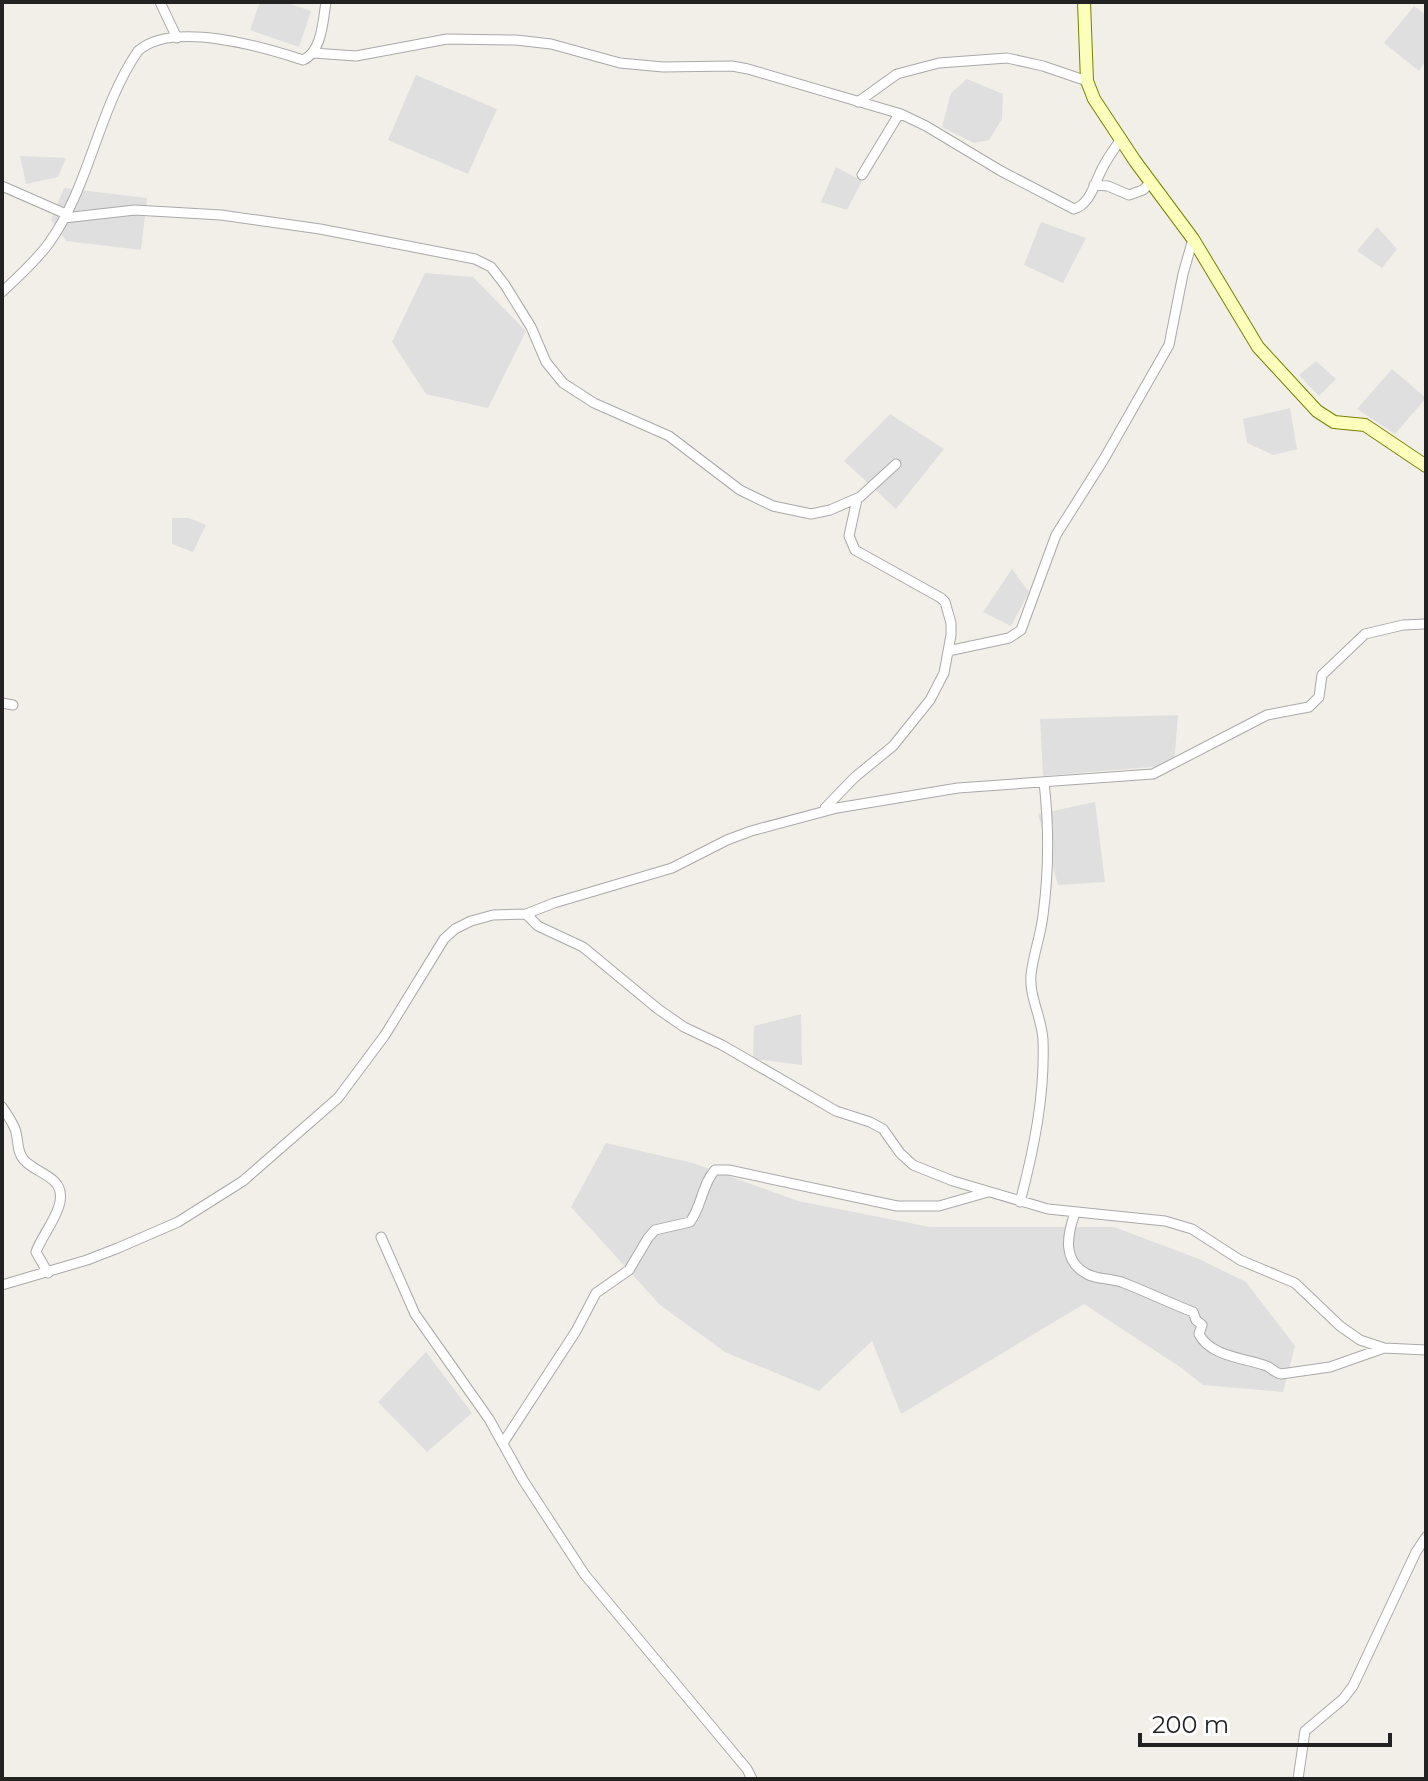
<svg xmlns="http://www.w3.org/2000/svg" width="1428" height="1781" font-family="Montserrat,sans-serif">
<rect width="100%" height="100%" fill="#f2efe8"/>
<!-- residential -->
<path fill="#e0dfdf" d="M260 2H284L311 11 299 47 250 30Z
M1414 6 1426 15V61L1419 71 1384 43Z
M416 75 497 109 468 174 388 140Z
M967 79 1003 94 1002 119 989 140 974 143 942 127 951 93Z
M20 156 66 158 58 177 26 184Z
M836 167 862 181 847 210 821 202Z
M64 188 147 198 141 250 66 241 51 220Z
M1041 222 1086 238 1063 283 1024 265Z
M1377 227 1397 249 1382 268 1357 251Z
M425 273 473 277 526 331 488 408 426 394 392 342Z
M1316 361 1336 379 1319 396 1299 375Z
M1392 369 1426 398 1395 434 1357 409Z
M1290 408 1297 449 1273 455 1247 443 1243 419Z
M890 414 944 449 896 509 844 461Z
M172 518H189L206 525 193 552 172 544Z
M1012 569 1029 592 1011 626 983 612Z
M1178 715 1174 765 1043 776 1040 719Z
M1095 802 1105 882 1058 885 1038 814Z
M801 1014 802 1065 753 1059 754 1026Z
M606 1143 693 1163 798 1201 930 1227H1114L1199 1259 1246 1282 1295 1346 1283 1392 1203 1385 1180 1367 1084 1304 901 1414 872 1341 819 1391 725 1352 660 1305 571 1207Z
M426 1352 472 1413 427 1452 378 1402Z"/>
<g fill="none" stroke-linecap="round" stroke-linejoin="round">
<defs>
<path id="street" d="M160 2 177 38
M313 53 356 56 447 39 516 40 551 44 620 63 663 67 732 66 748 69 901 114 926 126 1001 171 1074 209C1091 204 1095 181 1103 167 1108 157 1115 148 1121 139
M858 102 897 74 939 63 1007 58 1043 66 1087 81
M862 175 899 114
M1094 185 1108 186 1129 195 1143 190 1150 183
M2 186 66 214
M64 218 135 210 221 215 320 229 475 259 491 267 505 285 531 327 546 362 563 383 594 403 669 436 740 490 773 506 811 514 830 510 860 497 896 464
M2 292C18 277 36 261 49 243 90 186 98 109 138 51 172 20 264 47 303 60 322 52 323 20 326 2
M948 651 1009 638 1021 630 1056 535 1104 459 1169 345 1183 274 1193 239
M2 703 13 705
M825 808 855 777 893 746 930 700 944 673 951 635V623L945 602 941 598 855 550 849 536 857 499
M526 914 538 926 583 947 658 1009 684 1027 722 1045 836 1111 870 1122 883 1129 900 1153 913 1165 953 1181 1048 1209 1165 1221 1192 1229 1240 1260 1295 1283 1340 1326 1360 1340 1384 1348 1426 1350
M2 1107C7 1114 12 1122 15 1129 19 1140 16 1151 24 1160 32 1169 46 1173 55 1182 73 1201 42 1233 36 1252L48 1273
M1020 1202C1034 1149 1045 1095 1043 1040 1042 1018 1029 997 1031 975 1033 955 1041 935 1043 915 1049 871 1049 826 1044 782
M1075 1213C1067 1235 1062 1261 1087 1274 1098 1280 1112 1278 1124 1283 1147 1292 1170 1303 1193 1312L1196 1320 1202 1325 1199 1334C1210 1356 1243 1358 1264 1365 1272 1367 1272 1372 1281 1374L1330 1367 1384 1348
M381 1237 415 1314 489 1419 523 1480 585 1575 747 1769 752 1779
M2 1285 87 1260 118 1248 178 1222 243 1181 338 1098 385 1035 444 939 455 929 471 921 493 915 526 914 554 903 672 868 727 840 751 831 837 808 958 788 1153 774 1267 715 1309 707 1319 697 1322 675 1365 634 1403 625 1426 624
M503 1443 576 1331 596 1293 629 1270 648 1238 655 1230 690 1222C702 1206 702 1184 715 1170H729L897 1206H939L988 1192
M1298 1779 1305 1731 1343 1699 1353 1686 1416 1552 1426 1537"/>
<path id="secondary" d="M1084 2 1087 81 1094 99 1135 161 1193 239 1258 347 1317 411 1334 422 1365 425 1426 466"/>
</defs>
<!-- street casing -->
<use href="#street" stroke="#a9a9a9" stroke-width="11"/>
<!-- secondary casing -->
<use href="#secondary" stroke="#778200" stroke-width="14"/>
<!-- street -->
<use href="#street" stroke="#fff" stroke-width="9"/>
<!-- secondary -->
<use href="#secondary" stroke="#fcfebb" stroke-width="12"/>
</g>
<!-- border -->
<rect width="1428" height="1781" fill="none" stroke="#222222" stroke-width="8"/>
<!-- scale -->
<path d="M1140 1733v12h250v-12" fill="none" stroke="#222222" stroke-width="4"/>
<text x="1152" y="1733" font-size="24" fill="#222222" stroke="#ffffff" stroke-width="6" paint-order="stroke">200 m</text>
</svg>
